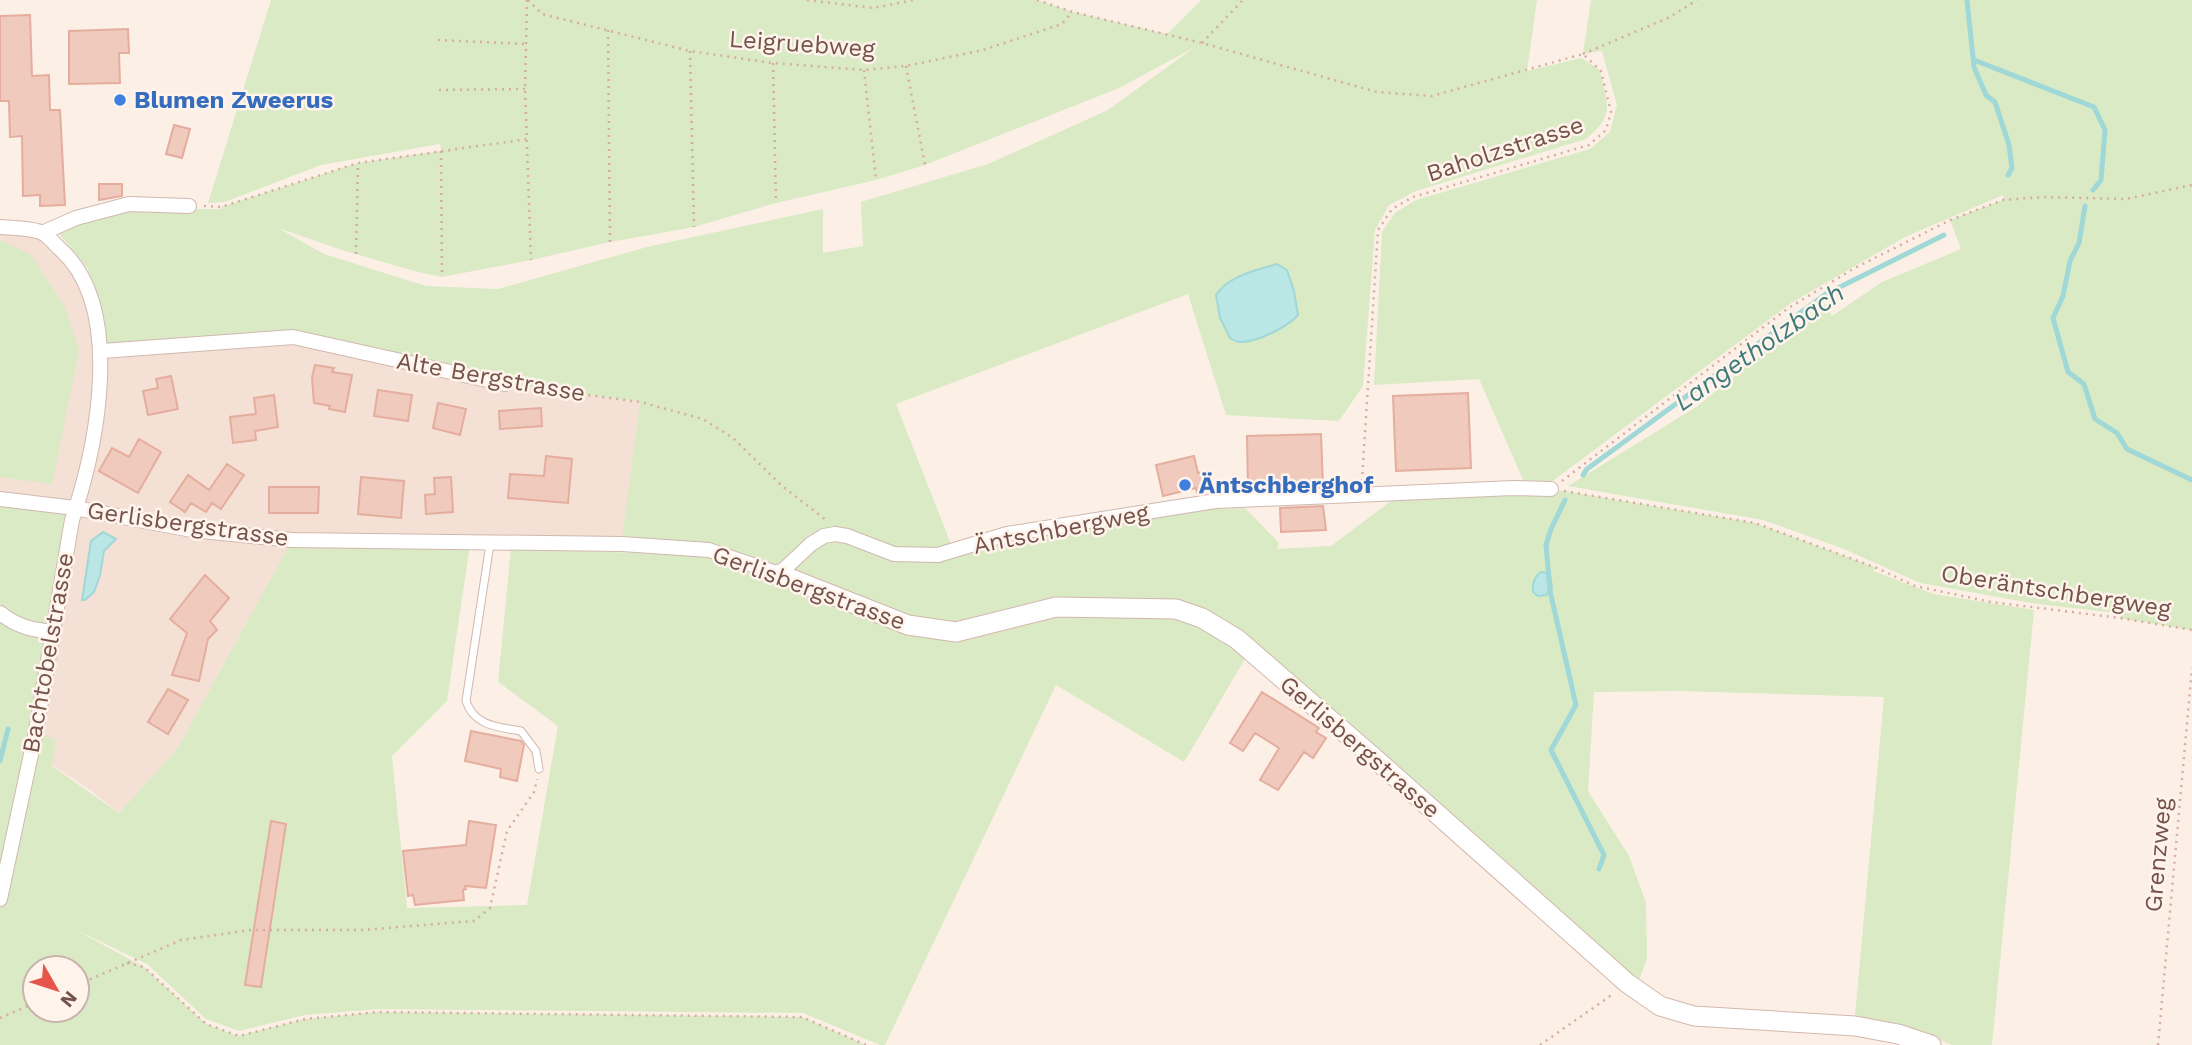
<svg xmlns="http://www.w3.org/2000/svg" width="2192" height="1045" font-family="'Work Sans',sans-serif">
<rect width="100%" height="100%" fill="#fcf0e6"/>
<!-- residential -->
<path fill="#f4e0d4" d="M0 232 39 239 65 259 82 289 505 384 640 402 622 544 292 540 177 749 119 813 90 790 52 765 36 731 0 499Z"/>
<!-- green -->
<path fill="#d9eac4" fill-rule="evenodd" d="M271 0H1037L1073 12 1167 34 1201 0H1537L1527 71 1581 58 1600 70C1607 104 1616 115 1586 139L1416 191 1389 205 1375 230 1363 386 1339 421 1226 415 1188 294 896 404 956 557 1009 541 1215 509 1245 508 1279 543 1277 549 1331 546 1399 495 1551 489 1755 523 1877 568 1873 571 1934 594 2034 610 1992 1045H1952L1905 1026 1855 1016 1884 697 1680 691 1594 692 1588 791 1629 856 1646 903 1647 959 1637 985 1244 634 1212 612 1177 601 956 624 910 617 713 543 622 539 640 402 505 384 293 337 102 351 100 310 88 269 56 230 131 209H222L221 207 358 163 441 151 440 144 321 165 225 202 208 203ZM1195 47 1108 110 988 164 861 202 863 246 823 253V209L647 247 498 289 426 286 324 254 278 228 342 250 414 271 442 277 531 260 610 242 694 227 776 203 876 180 925 165 1119 88ZM1249 273 1289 325 1241 342 1216 295 1221 287Z
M1591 0H2192V630L2120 618 2118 613 2037 604 1920 583 1844 549 1763 520 1568 486 1696 407 1825 304 1832 316 1882 282 1961 249 1950 220 2003 200V195L1905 237 1791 303 1550 483 1524 482 1479 379 1374 385 1382 232 1395 213 1416 200 1590 149 1610 132 1617 105 1602 51 1583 54Z
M0 240 31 255 65 307 79 351 52 484 0 477Z
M0 499 75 508 36 731 56 740 52 766 119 813 177 749 292 540 470 544 447 701 392 756 407 908 527 905 558 726 498 682 511 549 706 555 777 579 906 629 1057 611 1174 613 1248 654 1184 762 1056 685 885 1045H880L803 1013 380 1009 305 1015 239 1031 206 1019 147 964 74 929 144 967 206 1024 238 1036 305 1019 378 1012 802 1017 866 1045H0ZM35 968H77V1010H35Z"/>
<!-- water -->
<path fill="#bae6e5" stroke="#a0d7d7" stroke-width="2" d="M1277 264 1287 270 1294 291 1298 315C1288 327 1257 342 1241 342 1237 342 1233 340 1230 338L1220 318 1216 295C1228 276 1257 270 1277 264Z
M103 532 116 539 104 551 100 575 94 592 85 600H82L91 541Z
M1541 572 1550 574 1552 588 1546 595 1538 596 1533 592C1532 583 1534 577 1541 572Z"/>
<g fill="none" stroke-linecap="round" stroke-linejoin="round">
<!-- stream -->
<path stroke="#a0d7d7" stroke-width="5" d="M1967 0 1974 67 1986 95 1995 102 2009 145 2012 168 2008 175
M1974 60 2094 107 2105 130 2101 180 2093 190
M2085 206 2079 243 2070 261 2063 296 2053 318 2068 372 2084 384 2095 419 2117 433 2127 449 2192 480
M1583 475 1587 469 1826 294 1944 235
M1565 500 1551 529 1546 545 1550 591 1576 705 1551 750 1604 855 1599 869
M0 761 8 729"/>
</g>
<!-- building -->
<path fill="#f1cabe" stroke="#e4ad9e" stroke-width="2" d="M30 15 32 76 49 75 50 110H60L65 205 40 206V195L23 196 22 136 10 137 9 101H0V16Z
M128 29 129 53H119L120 83 69 84V31Z
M174 125 190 129 182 158 166 154Z
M99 184H122V196L99 200Z
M315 365 334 368 332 372 352 375 345 412 329 409 330 406 314 403 312 378Z
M171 376 178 409 148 415 143 391 158 388 156 379Z
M378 390 412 395 408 421 374 416Z
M1468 393 1471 468 1396 471 1393 396Z
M274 395 278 427 255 431 256 440 233 443 230 417 256 414 254 398Z
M438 403 466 409 460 435 433 428Z
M541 408 542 426 500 429 499 411Z
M1321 434 1323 487 1248 490 1247 436Z
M139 439 161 452 138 493 99 471 112 448 129 457Z
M546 456 572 459 568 503 508 498 510 474 544 476Z
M1194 456 1198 473 1209 471 1213 489 1197 493 1196 488 1163 496 1156 465Z
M227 464 244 475 221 509 212 503 206 512 191 503 185 512 170 502 188 475 209 490Z
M361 477 404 481 401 518 358 514Z
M451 477 453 512 426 514 425 495 435 494 434 478Z
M269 487H319L318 513H269Z
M1323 506 1326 530 1281 532 1280 508Z
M205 575 229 598 210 621 217 630 208 639 199 681 172 675 187 633 170 619Z
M168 689 188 700 168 734 148 722Z
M1262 692 1319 728 1316 732 1326 738 1313 758 1304 752 1278 790 1260 780 1279 748 1255 733 1243 751 1230 743Z
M471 731 521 741 524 745 517 781 500 777 501 769 465 761Z
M271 821 286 824 261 987 245 985Z
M469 821 496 825 486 888 465 886 466 889 463 890 464 900 415 905 413 895 408 896 403 851 466 845Z"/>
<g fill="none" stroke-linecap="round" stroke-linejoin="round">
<defs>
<path id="lane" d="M490 544 466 701C474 726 498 727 521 731L536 751 539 769"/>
<path id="street" d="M0 227C12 228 32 228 43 233 48 236 54 243 59 248 126 306 97 446 72 520L36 731 0 899
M42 233 76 218 129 204 189 206
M102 351 293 337 505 384
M0 499 75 508 192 530 292 540 622 544 709 550 779 574 811 544 824 536 835 534 847 536 894 554 938 555 1007 534 1216 501 1513 488 1551 489
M0 613C17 627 33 630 54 632"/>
<path id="secondary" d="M779 574 908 625 956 632 1056 607 1176 609 1202 618 1237 639 1381 764 1627 983 1660 1006 1694 1016 1855 1026 1898 1034 1931 1045"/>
</defs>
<!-- lane casing -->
<use href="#lane" stroke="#d0b8af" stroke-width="9"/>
<!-- street casing -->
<use href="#street" stroke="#d0b8af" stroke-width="16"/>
<!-- secondary casing -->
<use href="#secondary" stroke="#d3b7ac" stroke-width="21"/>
<!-- path -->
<path stroke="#d6ada0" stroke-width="2.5" stroke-dasharray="2 5" stroke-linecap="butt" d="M527 0 525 89 531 260
M528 0 542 14 690 51 773 63 864 70 906 66 983 50 1062 24 1072 12
M807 0 873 8 914 0
M1037 0 1073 12 1202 43 1377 92 1432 96 1583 54 1601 71 1611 112 1606 130 1589 145 1413 197 1392 209 1378 230 1362 480
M608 30 610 242
M438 40 525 44
M1202 43 1243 0
M690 51 694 227
M1583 54 1668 18 1697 0
M773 63 776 203
M906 66 925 165
M864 70 876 180
M439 90 525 89
M441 151 442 277
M204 206 221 207 358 163 528 139
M356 254 358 163
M519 386 640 402 703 419 733 438 782 486 826 520
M1562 481 1787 309 1853 269 1950 220 2003 200 2044 197 2126 199 2192 185
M1564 491 1755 523 1877 568 1915 586 1991 602 2120 618 2192 630
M127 963 144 967 206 1024 239 1036 305 1019 378 1012 802 1017 866 1045
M77 985 181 940 251 930H362L474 921 490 908 507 831 534 792 537 779
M0 1018 35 1003
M1540 1045 1613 994
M2158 1045 2192 668"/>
<!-- lane -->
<use href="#lane" stroke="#fff" stroke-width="7"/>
<!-- street -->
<use href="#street" stroke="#fff" stroke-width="14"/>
<!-- secondary -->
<use href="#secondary" stroke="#fff" stroke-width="19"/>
</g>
<!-- markers -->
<g fill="#3f7fe0" stroke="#fff4ec" stroke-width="2.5">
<circle cx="120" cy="100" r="7"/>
<circle cx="1185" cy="485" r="7"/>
</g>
<g text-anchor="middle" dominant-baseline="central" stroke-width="5" stroke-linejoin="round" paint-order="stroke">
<!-- street labels -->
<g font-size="24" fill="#75534b" stroke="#fff4ec">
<text transform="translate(802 44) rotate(4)">Leigruebweg</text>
<text transform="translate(1505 149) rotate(-18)">Baholzstrasse</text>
<text transform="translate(491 377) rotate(10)">Alte Bergstrasse</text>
<text transform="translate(188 524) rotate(8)">Gerlisbergstrasse</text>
<text transform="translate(1061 529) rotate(-11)">Äntschbergweg</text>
<text transform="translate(809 588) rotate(20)">Gerlisbergstrasse</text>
<text transform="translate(2056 591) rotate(9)">Oberäntschbergweg</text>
<text transform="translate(48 653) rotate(-80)">Bachtobelstrasse</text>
<text transform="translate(1360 747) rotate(41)">Gerlisbergstrasse</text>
<text transform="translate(2158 855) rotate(-85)">Grenzweg</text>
</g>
<!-- shop labels -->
<g font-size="24" font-weight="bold" fill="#366cbe" stroke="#fff4ec" text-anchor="start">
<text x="134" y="100">Blumen Zweerus</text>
<text x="1199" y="485">Äntschberghof</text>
</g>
<!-- water labels -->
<g font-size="26" font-style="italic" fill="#3e7a7a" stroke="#fff4ec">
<text transform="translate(1759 347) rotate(-35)">Langetholzbach</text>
</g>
</g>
<!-- north arrow -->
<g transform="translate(56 989) rotate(129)"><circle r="33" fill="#fff4ec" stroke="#c8b4ac" stroke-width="2"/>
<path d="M0-5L12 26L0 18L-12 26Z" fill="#e5554c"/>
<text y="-10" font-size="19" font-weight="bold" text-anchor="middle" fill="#75534b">N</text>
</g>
</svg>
